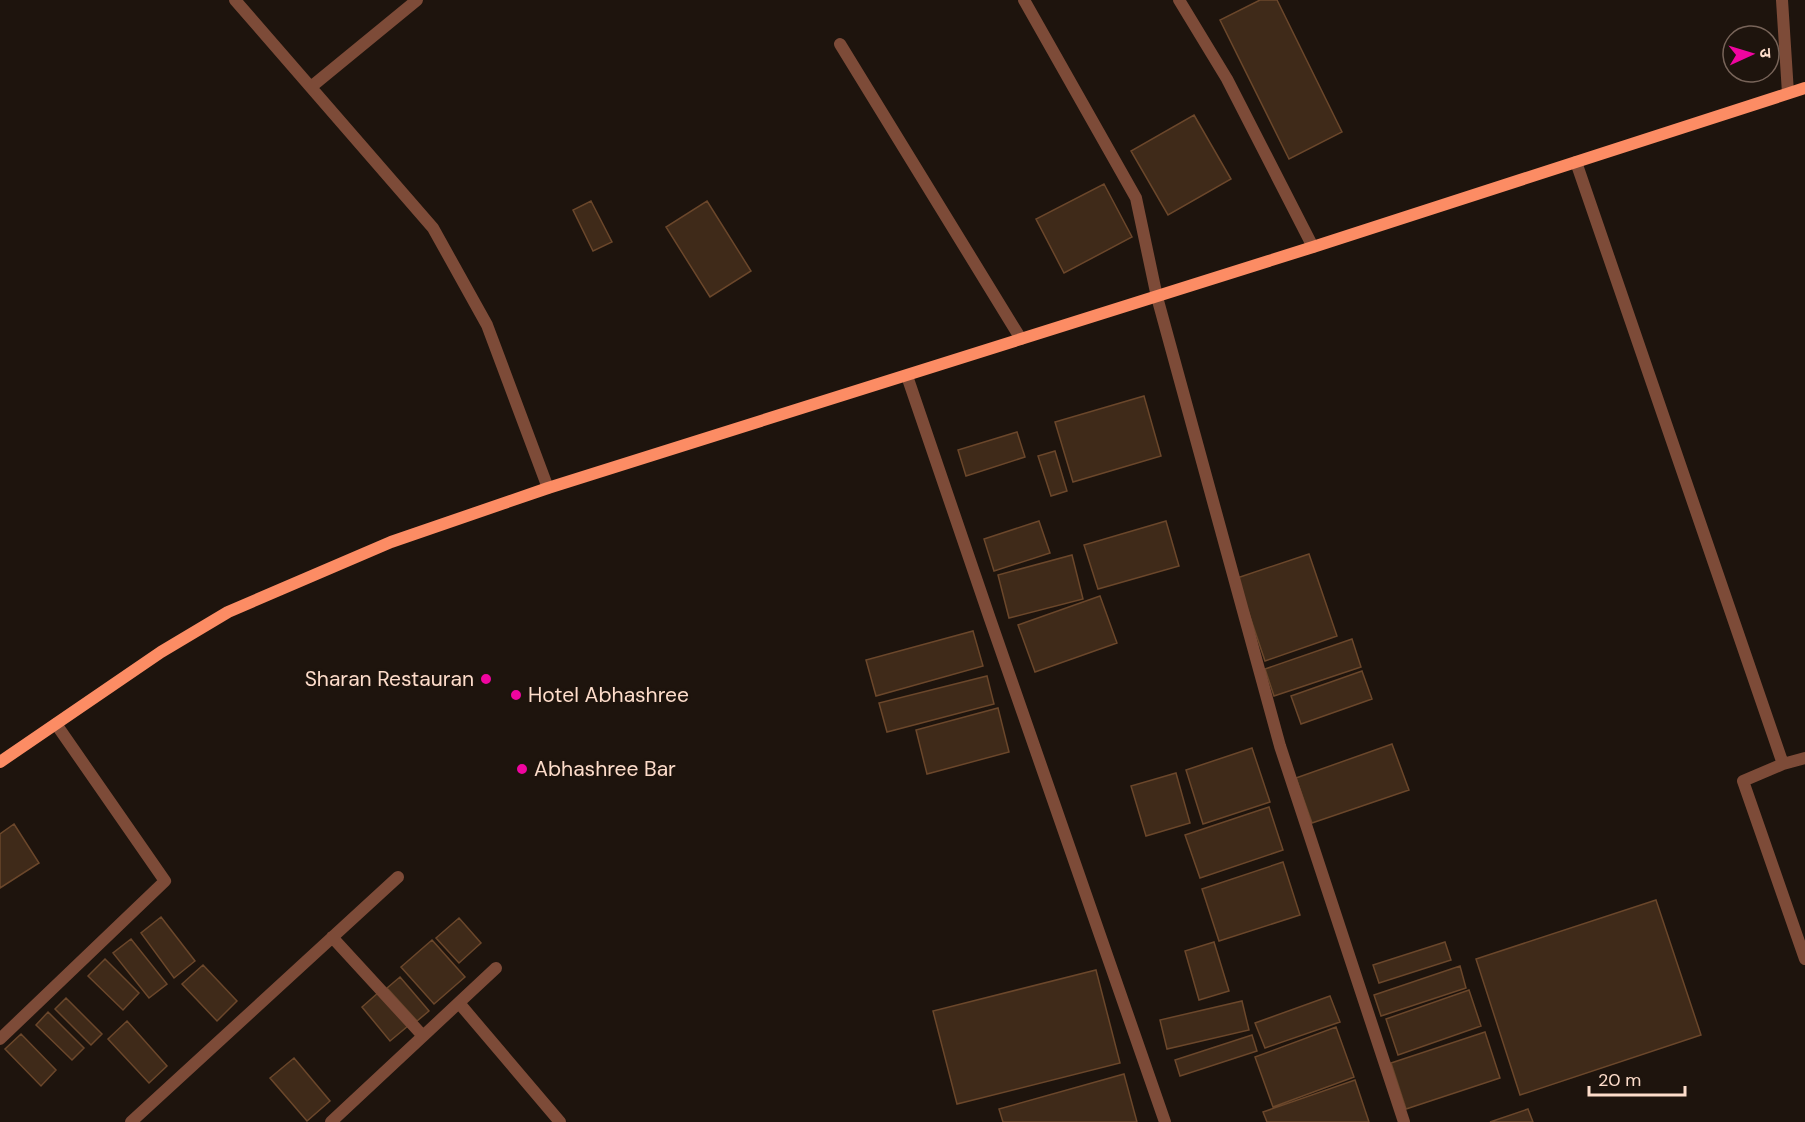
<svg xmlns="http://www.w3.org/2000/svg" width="1805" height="1122" font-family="'DM Sans','Noto Sans Devanagari',sans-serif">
<rect width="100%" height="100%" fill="#1e140d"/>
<!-- building -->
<path fill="#3f2a19" stroke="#6b472b" stroke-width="1.5" d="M1260 0H1277L1342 132 1289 159 1220 20Z
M1194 115 1231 179 1168 215 1131 151Z
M1104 184 1132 237 1064 273 1036 219Z
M591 201 612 242 593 251 573 210Z
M707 201 751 271 710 297 666 227Z
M1144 396 1161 456 1073 482 1055 422Z
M1017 432 1025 457 966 476 958 450Z
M1055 451 1067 491 1051 496 1038 456Z
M1039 521 1050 553 994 571 984 539Z
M1166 521 1179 566 1098 589 1084 545Z
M1309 554 1337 636 1265 661 1237 578Z
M1072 555 1083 599 1009 618 998 575Z
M1100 596 1117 643 1035 672 1018 625Z
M973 631 983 666 876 696 866 660Z
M1352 639 1361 667 1274 696 1265 669Z
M1362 671 1372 699 1301 724 1291 696Z
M987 676 994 704 887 732 879 703Z
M998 708 1009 752 927 774 916 730Z
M1392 744 1409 790 1312 823 1296 778Z
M1252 748 1270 802 1203 824 1186 770Z
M1176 773 1190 823 1146 836 1131 786Z
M1269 807 1283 850 1200 878 1185 835Z
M14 824 39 863 0 888V834Z
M1283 862 1300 915 1219 941 1202 889Z
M1656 900 1701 1035 1520 1095 1476 959Z
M161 917 195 961 174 978 141 933Z
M459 918 481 943 459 963 436 938Z
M131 939 167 984 149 998 113 953Z
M432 940 465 977 434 1004 401 967Z
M1214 942 1229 991 1199 1000 1185 951Z
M1445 942 1451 960 1379 983 1373 965Z
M105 959 139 993 123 1010 88 976Z
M203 965 237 1001 217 1021 182 984Z
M1460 966 1466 988 1381 1016 1374 995Z
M1096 970 1120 1063 957 1104 933 1011Z
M400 977 429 1011 417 1021 387 988Z
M1469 990 1481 1026 1398 1055 1386 1019Z
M379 992 408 1026 390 1041 362 1007Z
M1330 996 1340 1022 1265 1048 1255 1023Z
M66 998 102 1034 91 1045 55 1009Z
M1242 1001 1249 1030 1167 1049 1160 1020Z
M48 1012 84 1048 72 1060 36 1025Z
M127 1021 167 1066 149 1083 108 1039Z
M1336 1027 1354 1077 1273 1107 1255 1057Z
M1485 1032 1500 1078 1406 1109 1391 1063Z
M21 1034 56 1070 41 1086 5 1049Z
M1252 1035 1257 1051 1180 1076 1175 1060Z
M294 1058 330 1101 307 1121 270 1078Z
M1124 1074 1137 1122H1003L999 1109Z
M1355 1080 1369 1122H1267L1263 1112Z
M1528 1109 1533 1122H1490Z"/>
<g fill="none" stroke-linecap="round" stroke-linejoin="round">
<!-- street -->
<path stroke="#7d4b38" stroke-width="12" d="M235 0 433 228 487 325 548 488
M1024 0 1136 198 1157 297 1280 746 1404 1122
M1179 0 1227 79 1313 247
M1782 0 1788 93
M840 44 1021 339
M311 87 417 0
M1576 162 1783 764 1805 758
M907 376 990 619 1165 1122
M1783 764 1743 781 1805 959
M332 937 423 1036
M459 1003 560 1122
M0 1039 165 881 56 724
M131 1122 398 877
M331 1122 496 968"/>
<!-- secondary -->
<path stroke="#fc8c64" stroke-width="12" d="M0 762 161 652 228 612 391 542 548 488 1313 247 1805 88"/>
</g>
<!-- markers -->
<g fill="#f005a0" stroke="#1e140d" stroke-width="2">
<circle cx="486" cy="679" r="6"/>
<circle cx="516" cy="695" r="6"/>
<circle cx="522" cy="769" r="6"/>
</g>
<g text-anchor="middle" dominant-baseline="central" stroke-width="5" stroke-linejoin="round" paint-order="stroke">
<!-- poi labels -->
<g font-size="21" fill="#feddcb" stroke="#1e140d" text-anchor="start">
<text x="474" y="679" text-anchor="end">Sharan Restauran</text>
<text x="528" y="695">Hotel Abhashree</text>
<text x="534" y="769">Abhashree Bar</text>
</g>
</g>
<!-- north arrow -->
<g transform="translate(1751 54) rotate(86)"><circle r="28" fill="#1e140d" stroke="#786459" stroke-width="1.5"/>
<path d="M0-4.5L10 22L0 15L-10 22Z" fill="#f005a0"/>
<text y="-9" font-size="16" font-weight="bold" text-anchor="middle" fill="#feddcb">उ</text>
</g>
<!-- scale -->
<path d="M1589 1086v9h96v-9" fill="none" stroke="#feddcb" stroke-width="3"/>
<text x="1598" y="1086" font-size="18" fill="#feddcb" stroke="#1e140d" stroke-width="4.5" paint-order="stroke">20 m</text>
</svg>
